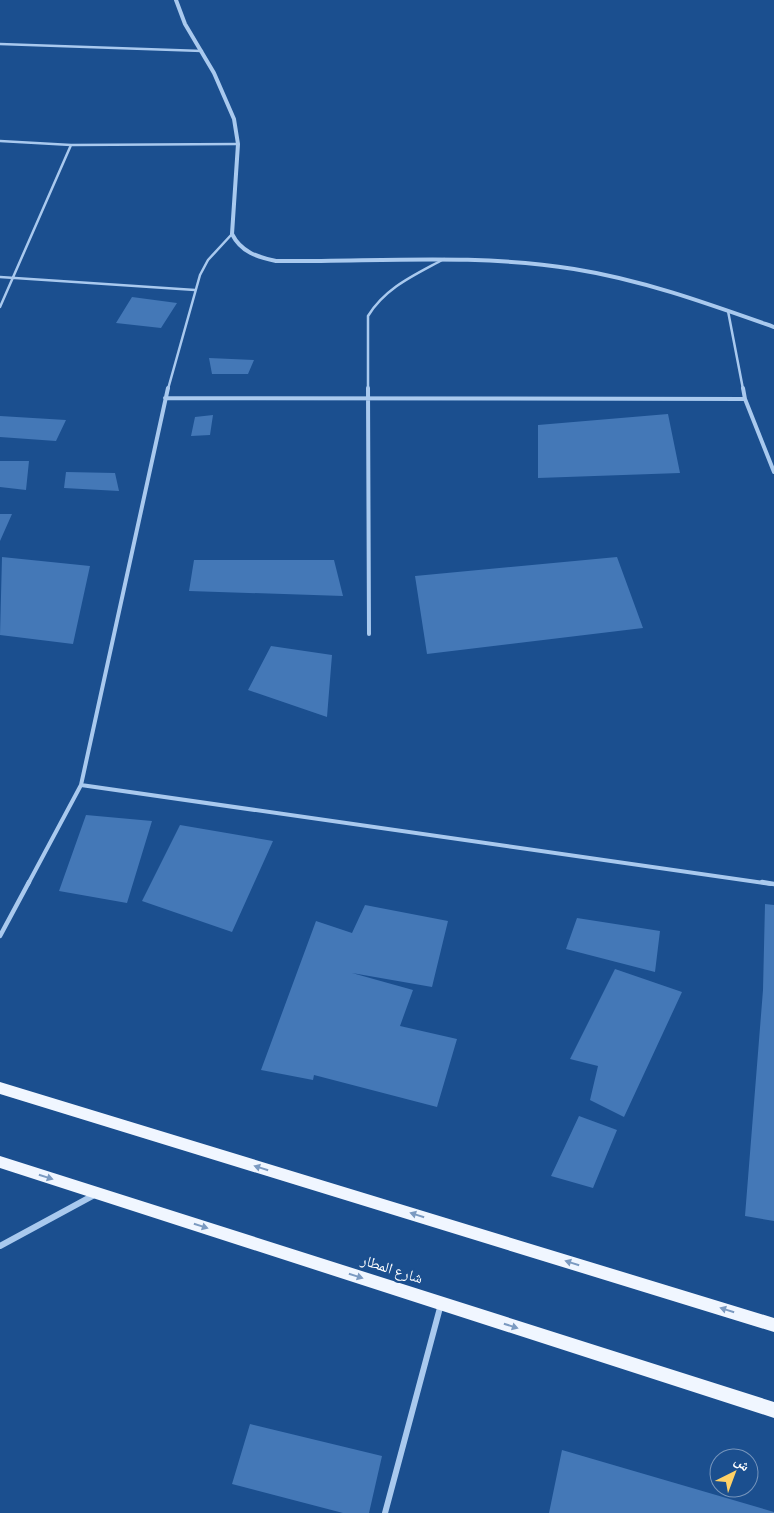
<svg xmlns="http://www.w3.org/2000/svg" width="774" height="1513" font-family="Signika,'Noto Naskh Arabic',sans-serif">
<rect width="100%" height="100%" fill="#1b4f8f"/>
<!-- building -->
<path fill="#4478b7" d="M132 297 177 303 161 328 116 323Z
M209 358 254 360 248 374H212Z
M668 414 680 473 538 478V425Z
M213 415 210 435 191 436 195 417Z
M0 416 66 420 56 441 0 437Z
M0 461H29L26 490 0 487Z
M66 472 115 473 119 491 64 488Z
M0 514H12L0 541Z
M2 557 90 566 73 644 0 635Z
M617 557 643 628 427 654 415 576Z
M194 560H334L343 596 189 591Z
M271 646 332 655 327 717 248 690Z
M86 815 152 821 127 903 59 891Z
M180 825 273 841 232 932 142 901Z
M765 904 774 905V1221L745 1216 763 990Z
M365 905 448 921 432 987 352 973 413 990 400 1026 457 1039 437 1107 314 1075 313 1080 261 1070 316 921 352 933Z
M577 918 660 931 655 972 566 949Z
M615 969 682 992 624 1117 590 1100 598 1066 570 1059Z
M579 1116 617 1130 593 1188 551 1176Z
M250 1424 382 1456 369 1513H343L232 1484Z
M562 1450 774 1512V1513H549Z"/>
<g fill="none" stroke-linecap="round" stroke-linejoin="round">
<!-- service-far2 -->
<path stroke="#a9c9ee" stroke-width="2.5" d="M0 44 202 51
M0 141 71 145 238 144
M0 277 195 290
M0 307 71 145
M728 311 743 389
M168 389 200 275 208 260 232 234
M368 389V316C386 287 415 275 444 259"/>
<!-- service-far1 -->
<path stroke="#a9c9ee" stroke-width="4" d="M368 388 369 634
M743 388 745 399 774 472
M165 398 745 399
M81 785 771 884
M28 884 81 785 168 388"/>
<!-- service -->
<path stroke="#a9c9ee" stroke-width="4.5" d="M762 882 774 884
M0 936 29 882"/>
<!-- minor-far1 -->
<path stroke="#a9c9ee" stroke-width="4" d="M176 0 185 24 214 73 234 119 238 144 232 234C241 252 257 257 276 261 376 262 475 253 574 269 643 280 709 304 774 327"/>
<!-- minor -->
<path stroke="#a9c9ee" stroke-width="6" d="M0 1246 96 1194
M385 1513 441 1304"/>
<!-- primary -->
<path fill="#f0f6ff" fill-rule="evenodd" d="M0 1082 774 1318V1332L0 1094Z
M0 1156 774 1402V1418L0 1168Z"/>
</g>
<!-- one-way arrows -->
<defs><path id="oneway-solid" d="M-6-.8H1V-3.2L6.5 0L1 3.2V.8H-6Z" transform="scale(1.25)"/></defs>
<g fill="#7b9ac1">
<use href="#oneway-solid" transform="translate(261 1168) rotate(-163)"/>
<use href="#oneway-solid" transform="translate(46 1177) rotate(18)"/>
<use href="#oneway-solid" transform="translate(417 1215) rotate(-163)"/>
<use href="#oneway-solid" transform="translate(201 1226) rotate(18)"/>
<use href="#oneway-solid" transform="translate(572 1263) rotate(-163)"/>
<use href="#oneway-solid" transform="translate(356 1276) rotate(18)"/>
<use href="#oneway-solid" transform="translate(727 1310) rotate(-163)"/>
<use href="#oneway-solid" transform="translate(511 1326) rotate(18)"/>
</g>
<g text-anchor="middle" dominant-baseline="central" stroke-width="4.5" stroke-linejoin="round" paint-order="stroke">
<!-- near-street labels -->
<g font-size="15" fill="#fff" stroke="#1b4f8f">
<text transform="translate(392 1269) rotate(18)">شارع المطار</text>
</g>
</g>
<!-- north arrow -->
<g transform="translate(734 1473) rotate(42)"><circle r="24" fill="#1b4f8f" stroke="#7695bc"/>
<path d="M0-4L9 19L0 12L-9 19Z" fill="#ffd166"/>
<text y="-8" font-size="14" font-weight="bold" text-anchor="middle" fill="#ffffff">ش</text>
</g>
</svg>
